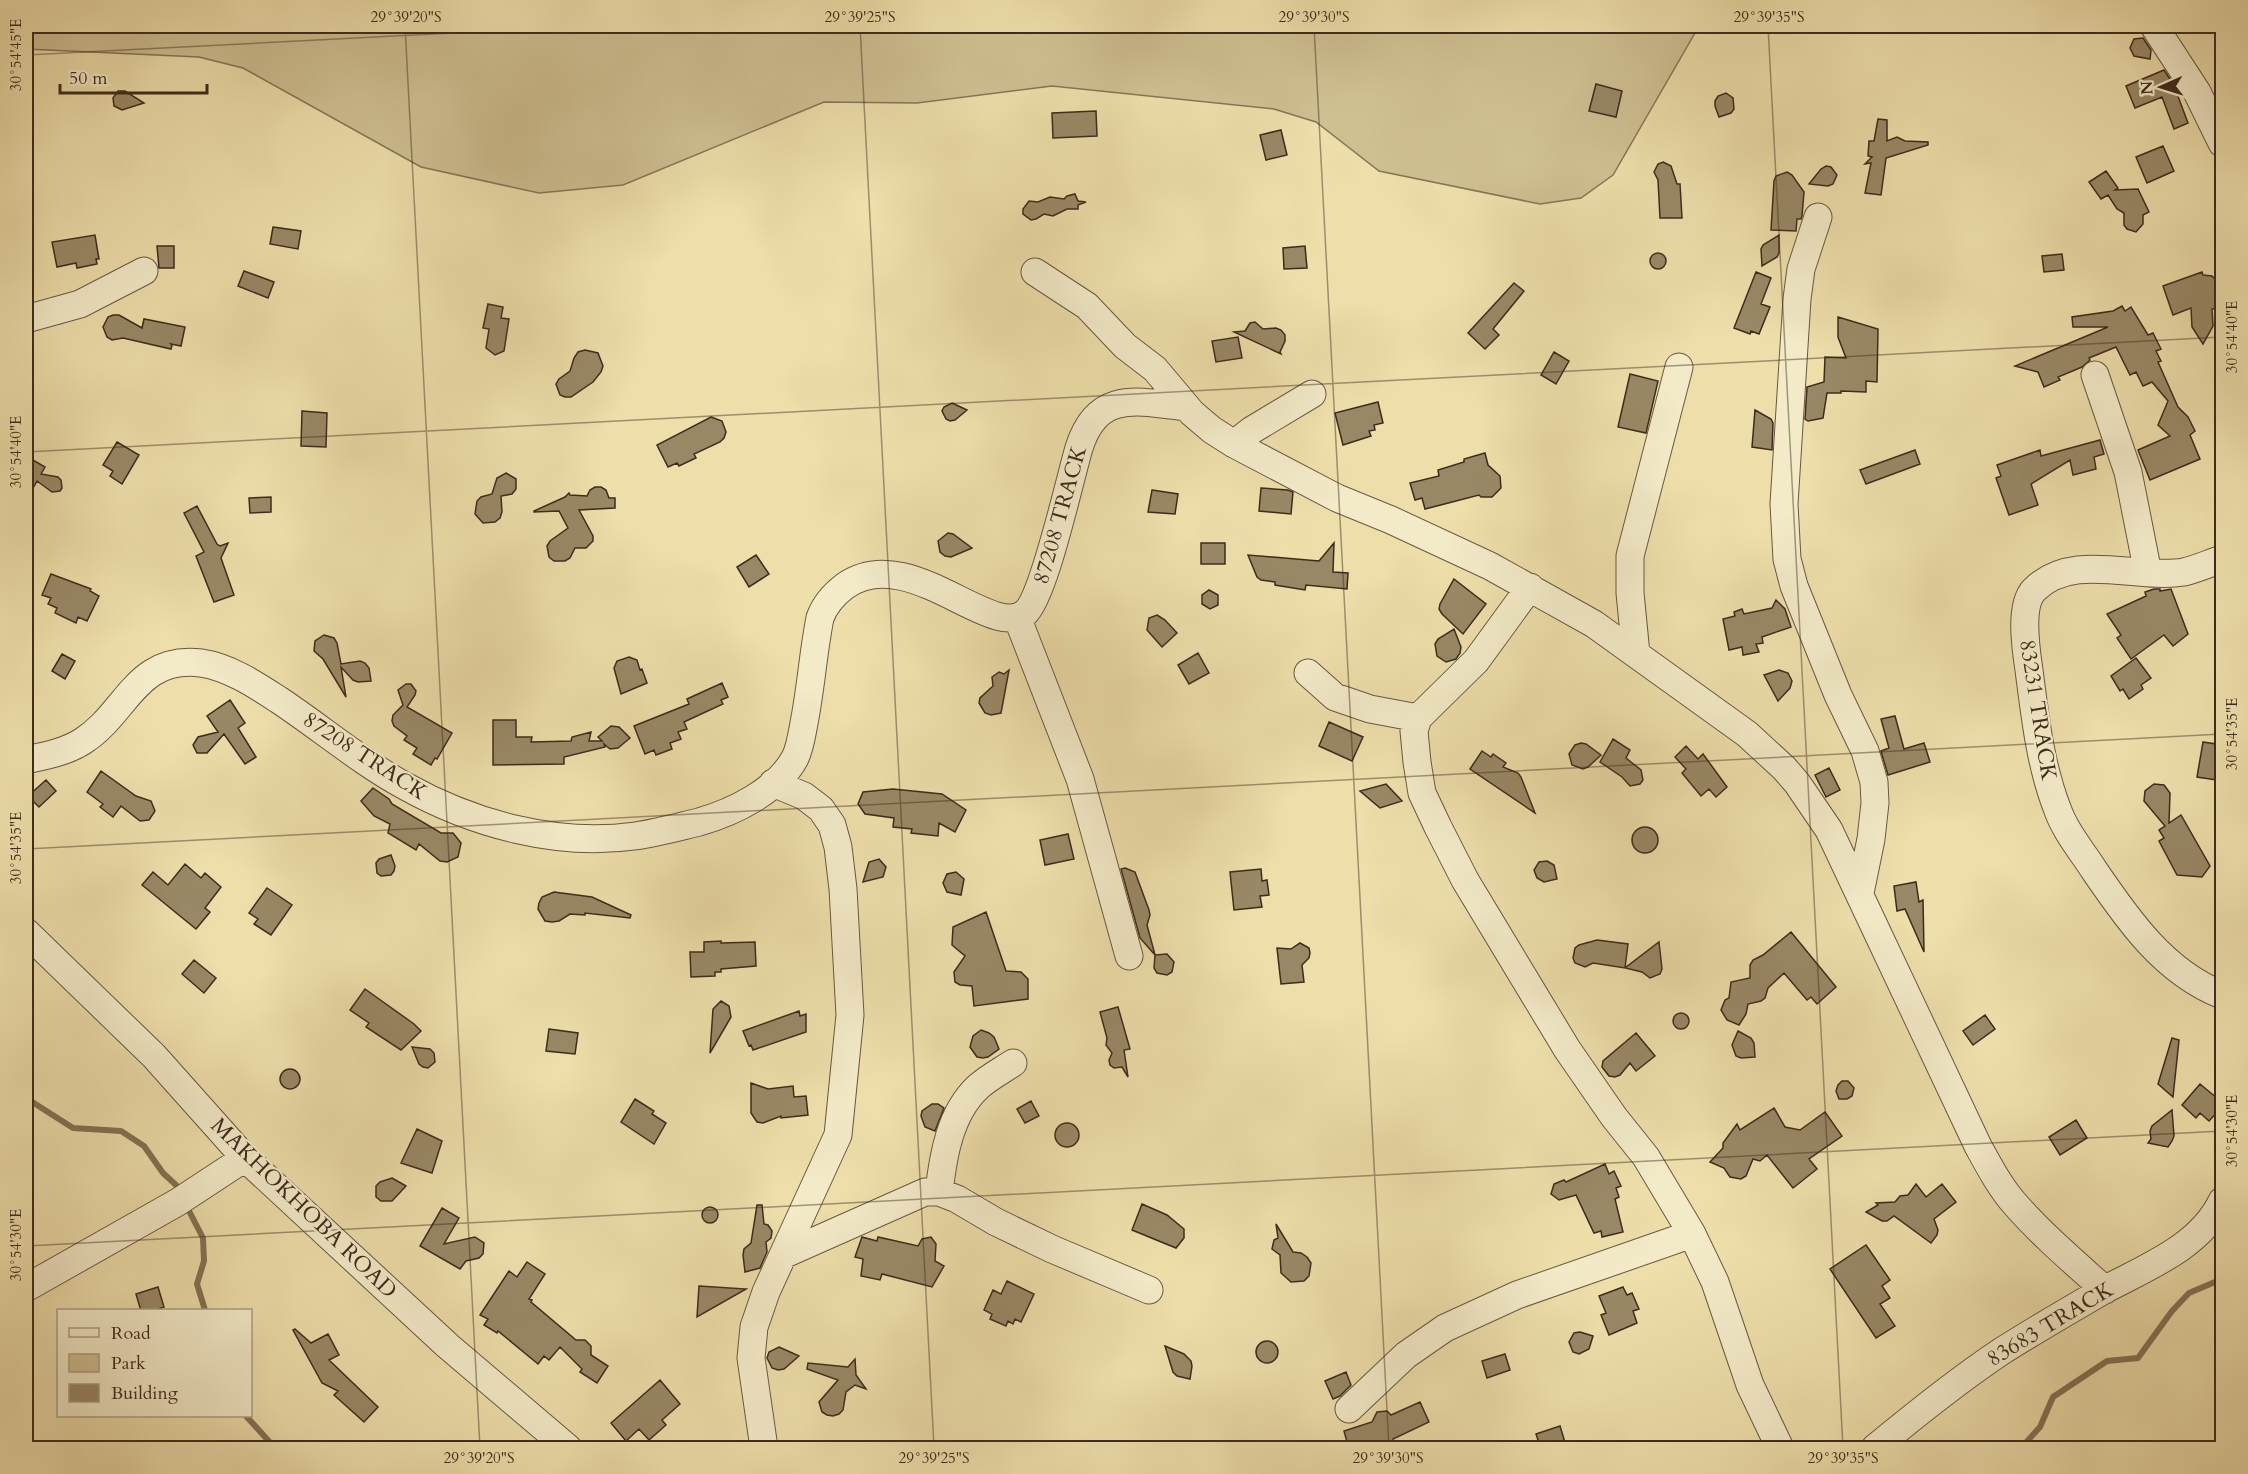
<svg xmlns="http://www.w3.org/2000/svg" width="2248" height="1474" font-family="Cardo,serif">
<rect width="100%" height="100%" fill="#eddeaa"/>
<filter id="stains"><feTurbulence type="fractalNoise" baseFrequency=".00333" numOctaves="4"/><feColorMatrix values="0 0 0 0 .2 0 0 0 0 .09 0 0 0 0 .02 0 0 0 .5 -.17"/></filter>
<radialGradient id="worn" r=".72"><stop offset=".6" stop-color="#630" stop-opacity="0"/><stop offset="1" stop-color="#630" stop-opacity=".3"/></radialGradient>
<!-- green -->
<path fill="#cfc092" stroke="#867657" stroke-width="1.5" d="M26 26H1699L1613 175 1581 198 1540 204 1379 171 1316 122 1274 109 1052 86 917 103 824 102 623 185 539 193 421 167 243 68 199 57 26 49Z"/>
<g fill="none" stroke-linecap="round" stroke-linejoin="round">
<!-- stream -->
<path stroke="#847254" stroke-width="6" d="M26 1098 73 1128 121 1131 144 1146 163 1173 176 1185 180 1193
M186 1205 203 1238 204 1261 197 1284 205 1310
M246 1416 275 1448
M2021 1448 2040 1427 2053 1397 2107 1361 2138 1358 2172 1311 2189 1293 2222 1279"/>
</g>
<!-- building -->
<path fill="#986" stroke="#3e2b1c" stroke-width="1.5" d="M2143 38 2151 50 2150 59 2134 56 2130 48 2134 39Z
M2164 70 2177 90 2176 91 2188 123 2174 129 2162 97 2135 108 2126 86Z
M1596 84 1622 91 1616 117 1589 111Z
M118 91H125L144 103 122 110 114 106 113 98Z
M1726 93 1733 98 1734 109 1731 113 1719 117 1715 106V101L1718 96Z
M1096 111 1097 136 1053 138 1052 113Z
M1878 119 1887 120V141L1897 137 1905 141 1928 142V145L1886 158 1881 195 1865 193 1871 163 1865 164 1872 157 1868 156 1869 141H1874Z
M1281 130 1287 155 1266 160 1260 135Z
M2163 146 2174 171 2147 183 2136 157Z
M1663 162 1671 166 1677 184H1680L1682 218H1660L1658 180 1654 172 1658 164Z
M1826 166 1831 167 1837 175 1833 184 1828 186 1809 184 1821 169Z
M2106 171 2118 188 2115 190 2138 189 2149 212 2143 215V224L2136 232 2127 229 2124 225V213L2117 209 2108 195 2101 199 2089 182Z
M1787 172 1792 175 1804 192 1802 216 1801 219H1797L1796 231 1771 230 1774 181 1776 176Z
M1075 194 1078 201 1086 202 1078 205V209H1067L1053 216 1044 214 1036 219 1031 220 1023 214V209L1029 201 1038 202 1050 197 1064 199 1067 196Z
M273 227 301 231 298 249 270 244Z
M95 235 99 259H96L97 264 77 268 76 263 57 267 52 242Z
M1779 235V253L1777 257 1762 266 1761 249 1763 245Z
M157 246H174V268H159Z
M1305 246 1307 268 1284 269 1283 248Z
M1650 261a8 8 0 1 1 16 0a8 8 0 1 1-16 0Z
M2062 254 2064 270 2044 272 2042 256Z
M244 271 274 282 268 298 238 286Z
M1756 272 1771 278 1761 304 1770 307 1759 334 1751 331 1750 334 1734 328Z
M2202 272 2203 275 2212 276 2223 287V307L2212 309 2213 326 2203 344 2192 327 2191 308 2173 315 2163 286Z
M1514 283 1524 291 1493 329 1499 335 1485 349 1468 333Z
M488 304 503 307 501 318 509 319 504 351 495 355 486 348 489 329 483 328Z
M2122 306 2125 311 2131 307 2148 335 2153 333 2161 349 2156 351 2161 361 2158 362 2178 407 2188 417 2195 431 2190 435 2200 459 2150 480 2138 450 2170 436 2158 425 2168 401 2152 382 2143 386 2136 372 2130 375 2116 347 2089 358 2090 360 2082 367 2058 377 2060 380 2044 387 2038 372 2015 366 2108 327H2073L2072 317 2113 311Z
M113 315H119L142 328 144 319 185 327 181 346 171 344 172 345 171 349 123 338 112 340 107 337 103 327 108 317Z
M1838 317 1878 329 1877 382 1866 381V392L1841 391V393H1827L1823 418 1808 421 1805 419 1807 387 1824 382 1825 357 1846 358 1838 337Z
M1255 322 1263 329 1276 328 1281 330 1285 335V341L1280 352 1281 354 1234 332 1245 331 1250 323Z
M1238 337 1242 358 1216 362 1212 341Z
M585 350 598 353 603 366 601 372 593 382 571 397H565L560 395 556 384 559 379 570 371 574 358 578 352Z
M1554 352 1569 361 1556 384 1541 375Z
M1630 374 1658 381 1646 433 1618 427Z
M1378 402 1383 423 1374 425 1375 430 1369 431 1371 436 1343 445 1335 413Z
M952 403 967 410 955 420 950 421 946 419 942 411 944 407Z
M1755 410 1771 419 1773 423 1772 450 1752 447Z
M302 411 327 413 326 447 301 446Z
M711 417 722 421 726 432 724 438 720 442 694 454 696 458 679 466 677 463 668 467 657 445Z
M2100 440 2104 454 2094 457 2096 469 2073 475 2070 460 2031 484 2038 505 2009 515 1996 478 2001 476 1997 465 2040 450 2041 456Z
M117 442 139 455 122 484 110 476 113 471 103 465Z
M1915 450 1920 464 1866 484 1860 470Z
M1485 453 1488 465 1500 476 1501 488 1492 497H1481L1479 495 1425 509 1422 498 1415 500 1410 483 1439 476 1438 470 1464 462V459Z
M26 456 45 467 41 474 58 477 61 480 62 488 60 491 52 492 37 481 26 501Z
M506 473 516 479V489L512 494 501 496 502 512 500 518 495 522 483 523 475 514 477 501 481 497 492 494 497 478Z
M595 487H601L606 490 609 498H615V508L579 510 593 536V541L586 548H575L570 558 565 561H554L549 557 547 546 550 541 568 528 559 511 534 512V511L565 497 569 493 570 495 587 496 590 490Z
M1261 488 1288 490 1293 492 1291 514 1259 511Z
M1152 490 1178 494 1175 514 1148 512Z
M271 497V512L250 513 249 498Z
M197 506 217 544 220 546 228 543 221 558 234 595 214 602 196 556 204 552 184 513Z
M948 533 953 534 972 548 951 557 945 556 940 552 938 541Z
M1201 543H1225V564H1201Z
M1334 543 1333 572 1348 573 1347 589 1306 585 1305 590 1275 585V582L1261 580 1257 577 1248 555 1319 561Z
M756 555 769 574 749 587 737 567Z
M51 574 91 589 90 591 99 596 87 621 78 617 76 623 55 613 57 608 48 604 51 598 42 595Z
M1454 579 1486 604 1463 634 1442 614 1439 609 1440 604Z
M2154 589H2160V591L2171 589 2188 634 2173 646 2164 635 2131 659 2117 638 2121 635 2107 614 2146 596 2145 592Z
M1209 590 1218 595V605L1210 609 1202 604V595Z
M1776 600 1785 609 1791 627 1762 637 1763 643 1756 644 1759 652 1743 655 1742 647 1729 650 1723 619 1735 616 1734 612 1742 609 1744 614 1772 608Z
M1157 615 1165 620 1177 633 1162 647 1147 630 1149 618Z
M1454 629 1461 647 1460 653 1456 659 1446 662 1437 656 1435 644 1438 639Z
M324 635 334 638 337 643 341 664 360 661 365 663 369 668 371 681 358 682 353 680 341 667 346 697 323 659 314 651 315 641Z
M1198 653 1209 673 1189 684 1178 665Z
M62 654 75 661 65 679 52 671Z
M629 657 637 660 640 670 642 669 647 683 621 694 614 668 617 661Z
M2136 658 2151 678 2141 685 2143 689 2129 699 2123 689 2120 691 2111 676Z
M1009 670 1001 713 991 715 985 713 979 703 980 698 993 686 992 677 999 672 1004 674Z
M1779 670 1788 673 1792 681 1790 688 1778 701 1764 675Z
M722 683 728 697 721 700 723 704 684 722 687 729 678 732 681 739 670 743 672 749 656 755 654 750 645 754 634 726 689 704 687 699Z
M406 684H411L416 691 415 695 407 707 452 733 437 759 435 758 431 765 413 754 417 748 404 740 407 736 394 726 392 721 393 715 403 705 398 690Z
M230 700 245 723 238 728 256 757 245 764 224 734 207 753H197L193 745 198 737 218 732 207 716Z
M1895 716 1904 749 1924 743 1930 762 1888 775 1881 751 1889 748 1881 719Z
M493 720H516V737H532L531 742 571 741 572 737 591 732 589 741H602L598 737 611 726 619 727 630 738 618 748 610 749 604 744 605 747 564 757V764L493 765Z
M1329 722 1363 737 1352 761 1319 746Z
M1613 739 1630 750 1626 758 1641 770 1643 780 1640 784 1630 786 1622 777 1600 762Z
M2203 742 2223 745V781L2197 777Z
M1581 743 1586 744 1601 755 1588 767 1583 769 1572 765 1569 754 1575 745Z
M1686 746 1698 759 1703 754 1727 787 1716 797 1709 789 1701 796 1682 773 1686 769 1675 757Z
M1482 751 1491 757 1493 754 1506 763 1503 767 1518 773 1521 777 1535 813 1470 769Z
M1829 768 1840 790 1826 797 1815 775Z
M101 771 136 796 151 801 155 811 149 820 140 821 121 806 113 817 100 807 103 804 87 792Z
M46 780 56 791 39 807 28 796Z
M1386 784 1402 801 1380 808 1360 791Z
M2154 784 2164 785 2170 793 2169 823 2181 815 2210 866 2202 877 2177 875 2159 841 2164 838 2159 830 2165 826 2144 801 2145 791Z
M373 788 389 799 392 804 441 833H453L461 843 458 857 447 862 440 861 419 844 416 850 388 833 390 824 374 816 361 801Z
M893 789 942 794 966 810 955 832 939 823 938 836 911 833 912 829 893 827 894 818 865 814 858 804 863 792Z
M1632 840a13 13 0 1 1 26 0a13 13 0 1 1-26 0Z
M1068 834 1074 859 1045 865 1040 840Z
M391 855 395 866 394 871 391 875 381 876 377 873 376 863 379 859Z
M879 859 886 867 883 877 863 882 869 862Z
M1547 861 1554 865 1557 879 1544 882 1537 878 1534 870 1539 862Z
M185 864 201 878 205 873 221 887 205 908 210 912 196 929 142 885 153 872 168 885Z
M1125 868 1135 872 1149 910 1150 915 1147 925 1155 955 1167 954 1174 962 1172 972 1167 975 1157 973 1154 968 1155 955 1140 938 1121 869Z
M1261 869 1262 881 1267 880 1269 895 1260 896 1262 907 1234 910 1230 872Z
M956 872 964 879 961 895 947 892 943 883 947 874Z
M1916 882 1919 902 1923 900 1924 952 1905 909 1897 911 1894 886Z
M267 888 292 905 271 935 254 924 258 919 249 913Z
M554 892 592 897 631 915 630 918 585 913V915L570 914 559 921 552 922 545 921 538 909 539 903 542 897Z
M986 912 1006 971 1021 972 1028 979V999L974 1006 972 986 960 985 955 982 954 972 965 956 952 945 953 927Z
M1791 932 1836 987 1817 1004 1811 997 1807 1000 1784 973 1768 988 1765 998 1761 1001 1748 1004 1746 1014 1739 1025 1727 1020 1721 1010 1725 1000 1729 998 1731 982 1750 978V965L1753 960 1763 955Z
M1597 940 1628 944 1625 968 1593 963 1585 967 1575 963 1573 958 1575 948 1579 945Z
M721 941V943L755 942 756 966 721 969V972H715V976L691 977 690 952H704V942Z
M1659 942 1662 969 1660 974 1650 978 1642 972 1625 968Z
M1300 943 1309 948 1310 953 1309 958 1302 965 1304 982 1281 984 1277 948 1291 949Z
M194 960 216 978 204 993 182 974Z
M365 989 414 1024 421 1031 401 1050 366 1027 369 1023 350 1010Z
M721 1001 729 1006 731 1017 710 1053 713 1009Z
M1118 1007 1130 1049 1124 1050 1128 1077 1122 1067 1114 1068 1110 1065 1109 1060 1112 1053 1106 1045 1107 1038 1100 1012Z
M799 1011 800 1016 806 1014V1032L753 1050 751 1045 749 1046 743 1031Z
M1673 1021a8 8 0 1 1 16 0a8 8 0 1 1-16 0Z
M1985 1015 1995 1029 1973 1045 1963 1031Z
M549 1029 578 1033 575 1054 546 1051Z
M981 1030 989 1033 994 1037 999 1049 988 1057 983 1058 977 1057 970 1047 973 1036Z
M1738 1031 1751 1038 1754 1043 1755 1057 1741 1058 1736 1056 1732 1045Z
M1636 1033 1655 1056 1636 1071 1630 1063 1620 1075 1615 1077 1609 1076 1602 1067 1603 1061Z
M2172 1038 2179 1040 2173 1097 2158 1084Z
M412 1047 430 1049 434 1053 435 1062 428 1068 423 1067 419 1064Z
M280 1079a10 10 0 1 1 20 0a10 10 0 1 1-20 0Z
M1842 1081H1848L1854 1088 1852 1096 1847 1099H1839L1836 1091 1838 1085Z
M751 1083 768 1089 793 1086 794 1097 806 1096 808 1115 781 1118V1116L763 1123 757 1122 751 1113Z
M2200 1084 2223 1103V1106L2209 1121 2200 1113 2196 1118 2182 1105Z
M635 1099 654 1111 652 1114 666 1123 654 1144 621 1122Z
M1031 1101 1039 1116 1025 1123 1017 1109Z
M932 1104H938L944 1108 935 1131 925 1127 921 1116 922 1111Z
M1774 1108 1785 1127 1800 1130 1825 1112 1842 1136 1809 1159 1817 1169 1793 1188 1767 1155 1760 1161 1753 1159 1746 1176 1741 1179 1730 1177 1724 1168 1710 1162 1723 1148V1143L1737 1124 1740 1130Z
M2172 1110 2174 1136 2172 1141 2168 1147 2148 1143 2151 1139 2150 1131 2152 1126Z
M2076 1120 2087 1138 2060 1155 2049 1137Z
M1055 1135a12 12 0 1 1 24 0a12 12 0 1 1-24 0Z
M417 1129 442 1141 432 1173 401 1163Z
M1605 1164 1609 1174 1614 1171 1621 1186 1616 1188 1619 1197 1615 1199 1623 1232 1602 1237 1601 1231 1594 1233 1576 1195 1559 1200 1551 1194 1554 1184 1564 1180 1566 1182Z
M392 1178 406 1186 392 1201H381L376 1197V1186L380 1182Z
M1916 1184 1926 1197 1942 1184 1956 1202 1934 1219 1938 1230 1937 1235 1931 1243 1894 1216 1887 1221H1882L1866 1212 1878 1205 1876 1203 1895 1202 1900 1196 1908 1195Z
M1142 1204 1167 1215 1184 1229V1238L1176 1248 1132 1230Z
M757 1205H762L764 1224 768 1225 772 1231 771 1238 766 1242 767 1252 760 1268 745 1272 743 1255 744 1249 751 1243Z
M702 1215a8 8 0 1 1 16 0a8 8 0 1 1-16 0Z
M442 1208 459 1218 444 1244 475 1237 484 1243 483 1254 479 1258 466 1261 460 1269 420 1246Z
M1276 1224 1293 1252 1301 1253 1307 1257 1311 1263 1309 1276 1304 1281 1291 1282 1281 1273 1280 1255 1272 1249 1274 1240 1278 1238Z
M862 1237 877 1241 878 1237 918 1246 922 1239 931 1237 936 1244 935 1261 944 1266 932 1287 882 1274 880 1280 861 1276 863 1259 855 1257Z
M1866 1245 1890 1280 1882 1286 1890 1298 1880 1304 1895 1326 1876 1338 1830 1269Z
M527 1262 545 1274 529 1299 532 1300 531 1302 576 1340H585L591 1346V1355L608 1366 597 1383 580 1372 582 1369 560 1347 549 1360 544 1356 538 1364 498 1331 497 1333 484 1325 488 1319 480 1315 509 1271 517 1277Z
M1007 1281 1034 1294 1021 1322 1015 1319 1013 1324 1008 1321 1006 1326 990 1319 992 1314 984 1310 993 1290 1001 1294Z
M699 1286 746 1289 697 1317Z
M158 1287 164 1307 154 1311H141L136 1294Z
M1623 1287 1627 1295 1632 1293 1639 1309 1633 1311 1637 1323 1609 1335 1601 1315 1606 1313 1599 1296Z
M295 1329 311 1343 328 1334 339 1355 329 1360 378 1407 364 1422 334 1395 338 1391 322 1383 293 1330Z
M1580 1332 1593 1336 1589 1349 1579 1354 1573 1352 1569 1342 1574 1333Z
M1256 1352a11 11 0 1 1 22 0a11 11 0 1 1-22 0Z
M1165 1346 1184 1354 1191 1361 1192 1366 1190 1379 1177 1376 1173 1372Z
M779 1347 799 1356 784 1369 778 1370 772 1368 767 1358 769 1352Z
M1505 1354 1510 1370 1487 1378 1482 1361Z
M855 1359 856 1375 866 1389 855 1385 846 1392 843 1410 839 1414 833 1416 827 1415 822 1412 819 1402 838 1380 807 1369 808 1363 848 1367Z
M1346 1372 1351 1385 1340 1396 1333 1399 1325 1381Z
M660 1380 680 1404 662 1420 666 1425 649 1440 639 1429 626 1441 611 1423Z
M1420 1402 1429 1422 1393 1439V1449H1349L1344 1431 1372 1422 1377 1412 1387 1411 1391 1415Z
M1560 1426 1567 1449H1541L1536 1434Z"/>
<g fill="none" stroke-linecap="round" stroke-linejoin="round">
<defs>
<path id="minor" d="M2154 26 2197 92 2222 143
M1818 217 1801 269 1797 299 1784 504 1787 559 1794 586 1838 695 1865 751 1874 782 1875 803 1871 839 1860 893
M1035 272 1087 306 1125 346 1155 369 1192 413 1212 430 1234 444 1337 498 1391 520 1490 566 1594 624 1747 734 1784 768 1797 783 1829 830 1978 1146C1989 1166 2000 1187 2015 1204 2042 1235 2074 1262 2105 1290
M26 319 80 304 144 271
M2095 375 2128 472 2148 573
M1234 444 1252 430 1312 394
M2222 559C2210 563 2197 569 2184 572 2136 580 2073 551 2034 590 2019 606 2026 650 2029 670 2035 716 2040 764 2057 808 2065 831 2081 850 2094 870 2128 920 2164 972 2222 995
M1530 587 1476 661 1418 718 1414 731 1417 762 1422 793 1438 827 1465 880 1567 1049 1614 1117 1646 1157 1692 1234 1715 1282 1750 1385 1780 1448
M1017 617 1080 779 1129 956
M1636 654 1630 593V556L1679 367
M1308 673 1335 697 1370 709 1418 718
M26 760C45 756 66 752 83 741 127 713 136 655 201 663 229 667 256 685 279 700 321 728 361 762 405 786 473 824 557 847 635 836 657 833 678 827 699 822 734 812 777 791 795 758 800 748 802 734 804 723 811 688 813 653 820 618 825 604 833 595 845 586 908 541 991 641 1025 613 1044 597 1070 478 1079 448 1097 390 1137 401 1186 407
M26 932 154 1056 245 1158 448 1346 568 1448
M939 1192C943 1156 950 1113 978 1087 988 1078 1001 1071 1013 1063
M783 1255 925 1192H939L957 1199 996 1222 1052 1249 1149 1290
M26 1288 178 1202 245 1158
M1349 1409 1406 1355 1445 1328 1517 1295 1692 1234
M764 1448 751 1358 754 1327 766 1292 838 1135 850 1015 843 889 838 847 832 825 821 809 804 796 773 783
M1875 1448C1916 1414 1957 1381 2002 1351 2035 1330 2070 1310 2104 1290 2147 1267 2200 1247 2222 1201"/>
</defs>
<!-- minor casing -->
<use href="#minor" stroke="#6a5840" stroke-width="29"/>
<!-- minor -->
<use href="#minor" stroke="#f3eac8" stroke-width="27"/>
</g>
<!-- ticks -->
<path fill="none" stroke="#3e2b1c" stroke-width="1.5" stroke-opacity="0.45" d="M405 26 480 1448M860 26 934 1448M1314 26 1389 1448M1768 26 1843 1448M26 55 589 26M26 452 2222 337M26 849 2222 734M26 1246 2222 1131"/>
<g text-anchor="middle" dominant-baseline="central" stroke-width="4.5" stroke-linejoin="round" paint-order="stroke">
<!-- street labels -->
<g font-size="22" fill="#3e2b1c" stroke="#f3eac8">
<text transform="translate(1060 515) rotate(-74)">87208 TRACK</text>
<text transform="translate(2038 710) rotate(81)">83231 TRACK</text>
<text transform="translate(365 756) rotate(33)">87208 TRACK</text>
<text transform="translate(304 1208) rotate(44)">MAKHOKHOBA ROAD</text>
<text transform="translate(2050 1324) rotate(-31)">83683 TRACK</text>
</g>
</g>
<!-- margin -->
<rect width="2248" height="1474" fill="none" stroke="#eddeaa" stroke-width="66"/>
<!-- legend -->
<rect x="57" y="1309" width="195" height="108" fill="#f3eac8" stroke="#ab9e83" stroke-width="1.5"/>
<rect x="69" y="1328" width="30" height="9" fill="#f3eac8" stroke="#ab9e83" stroke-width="1.5"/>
<text x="111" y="1339" font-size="18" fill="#3e2b1c">Road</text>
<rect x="69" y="1354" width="30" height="18" fill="#cfc092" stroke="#ab9e83" stroke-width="1.5"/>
<text x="111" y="1369" font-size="18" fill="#3e2b1c">Park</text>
<rect x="69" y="1384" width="30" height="18" fill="#998866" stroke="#ab9e83" stroke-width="1.5"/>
<text x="111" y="1399" font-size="18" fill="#3e2b1c">Building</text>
<!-- north arrow -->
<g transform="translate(2161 87) rotate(267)" stroke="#f3eac8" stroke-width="4.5" paint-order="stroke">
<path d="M0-4.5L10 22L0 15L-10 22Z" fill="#3e2b1c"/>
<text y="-9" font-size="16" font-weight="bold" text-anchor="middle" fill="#3e2b1c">N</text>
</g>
<!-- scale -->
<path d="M60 84v9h147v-9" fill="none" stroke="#3e2b1c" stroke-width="3"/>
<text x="69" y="84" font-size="18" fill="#3e2b1c" stroke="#f3eac8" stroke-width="4.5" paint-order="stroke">50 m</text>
<rect x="33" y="33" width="2182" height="1408" fill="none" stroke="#3e2b1c" stroke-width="2"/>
<g font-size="15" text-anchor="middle" fill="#3e2b1c">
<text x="406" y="22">29°39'20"S</text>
<text x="860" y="22">29°39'25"S</text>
<text x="1314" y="22">29°39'30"S</text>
<text x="1769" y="22">29°39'35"S</text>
<text transform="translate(16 55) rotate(-90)" y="5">30°54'45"E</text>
<text transform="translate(2232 337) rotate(-90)" y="5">30°54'40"E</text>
<text transform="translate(16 452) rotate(-90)" y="5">30°54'40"E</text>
<text transform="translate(2232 734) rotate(-90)" y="5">30°54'35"E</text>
<text transform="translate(16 848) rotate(-90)" y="5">30°54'35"E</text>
<text transform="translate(2232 1131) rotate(-90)" y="5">30°54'30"E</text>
<text transform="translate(16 1245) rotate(-90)" y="5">30°54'30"E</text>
<text x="479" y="1463">29°39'20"S</text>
<text x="934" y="1463">29°39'25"S</text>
<text x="1388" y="1463">29°39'30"S</text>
<text x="1843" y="1463">29°39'35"S</text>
</g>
<rect width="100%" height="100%" filter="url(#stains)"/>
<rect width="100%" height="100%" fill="url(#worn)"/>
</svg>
